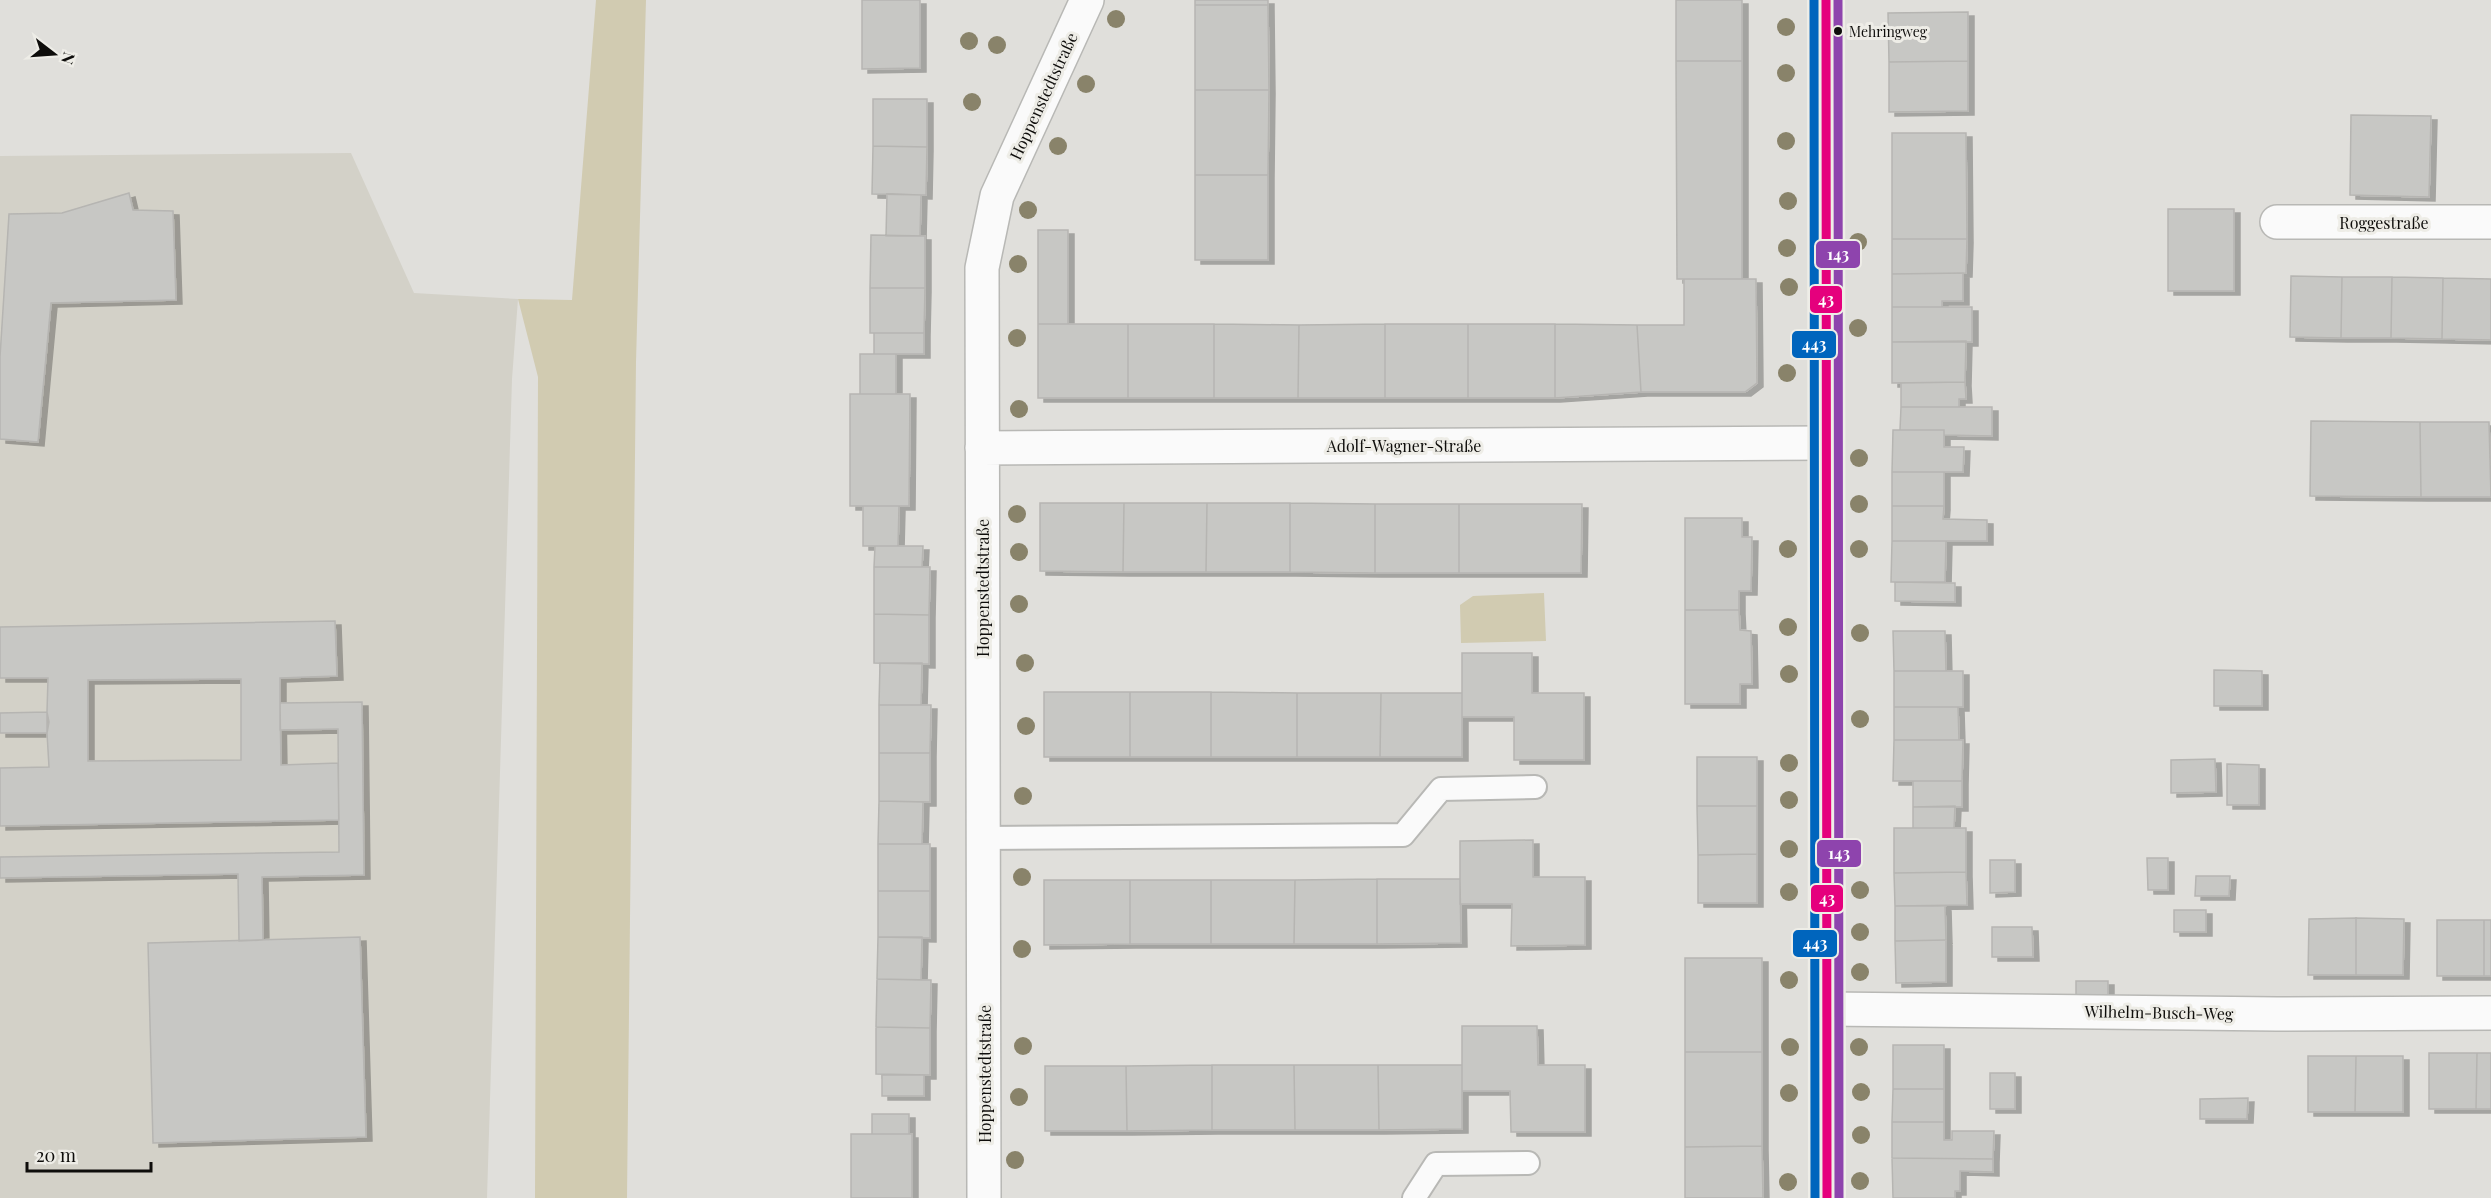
<svg xmlns="http://www.w3.org/2000/svg" width="2491" height="1198" font-family="'Playfair Display',serif">
<defs>
<filter id="shadow"><feDropShadow dx="6" dy="4" stdDeviation="0" flood-color="#0004"/></filter>
</defs>
<rect width="100%" height="100%" fill="#e0dfdb"/>
<!-- built -->
<path fill="#d3d1c8" d="M351 153 414 293 518 299 512 379 487 1198H0V156Z"/>
<!-- green -->
<path fill="#d1cbb1" d="M596 0H646L636 362 627 1198H535L538 377 518 299 572 300Z
M1544 593 1546 641 1461 643 1460 605 1473 596Z"/>
<!-- building -->
<path fill="#c7c7c4" stroke="#b6b5b2" stroke-width="1.5" fill-rule="evenodd" filter="url(#shadow)" d="M862 0H920V68L862 69Z
M1195 0H1268V5H1195Z
M1676 0H1742V61H1676Z
M1195 5H1268L1269 90H1195Z
M1968 12V61L1889 62 1888 13Z
M1676 61H1742V279H1677Z
M1968 61V111L1889 112V62Z
M1195 90H1269L1268 175H1195Z
M873 99H927V147L873 146Z
M2351 115 2431 116 2429 197 2350 195Z
M1892 133H1966L1967 239H1892Z
M873 146 927 147 926 195 872 194Z
M1195 175H1268V260H1195Z
M129 193 133 210 173 211 176 300 51 303 38 442 0 439V357L9 214 62 213Z
M887 194 921 195 920 236H886Z
M2168 209H2234V291H2168Z
M1038 230H1068V324H1038Z
M871 235 925 236V288H870Z
M1892 239H1967L1966 273 1892 274Z
M1963 273V301H1942V307H1892V274Z
M2291 276 2342 277 2341 338 2290 337Z
M2342 277H2392L2391 338H2341Z
M2392 277 2443 278 2442 339 2391 338Z
M2443 278 2491 279V340L2442 339Z
M1684 279H1756L1757 383 1745 392H1641L1637 325H1684Z
M870 288H925L924 333H870Z
M1892 307H1972V342H1892Z
M1038 324H1128V398H1038Z
M1128 324H1214V398H1128Z
M1214 324 1299 325 1298 398H1214Z
M1385 324H1468V398H1385Z
M1385 324V398H1298L1299 325Z
M1468 324H1555V398H1468Z
M1555 324 1637 325 1641 392 1555 398Z
M874 333H924V354H874Z
M1966 341 1965 382 1892 383V342Z
M860 354H896V394H860Z
M1965 382 1966 399H1959V407H1901V383Z
M850 394H910L909 506H850Z
M1901 407H1992V436L1944 435V430H1900Z
M2311 421 2420 422 2421 497 2310 496Z
M2420 422H2489L2491 497H2421Z
M1893 430H1944V447H1964L1963 472H1892Z
M1892 472H1944V506H1892Z
M1040 503H1124L1123 572 1040 571Z
M1124 503H1207L1206 572H1123Z
M1207 503H1290V572H1206Z
M1290 503 1375 504V573L1290 572Z
M1375 504H1459V573H1375Z
M1459 504H1582L1581 573H1459Z
M863 506H899L898 546H863Z
M1892 506H1944L1943 519 1987 520V541H1892Z
M1685 518H1742V537H1752L1751 591H1739V610H1685Z
M1892 541H1946L1945 582H1891Z
M875 546H923L922 567H874Z
M874 567H930L929 615 874 614Z
M1895 582 1955 583V602L1895 601Z
M1685 610H1739L1740 630 1751 631 1752 684H1740V704H1685Z
M874 614 929 615V664L874 663Z
M335 621 337 676 280 678V703L281 765 338 763 339 820 0 826V768L49 767 47 733 49 722 47 712 48 678H0V627ZM241 679V760L88 761V680Z
M1893 631H1945L1946 671H1894Z
M1462 653H1532V693H1584V760H1514V717H1462Z
M880 663H922L921 705H879Z
M2214 670 2262 671V706H2214Z
M1894 671H1963V707H1894Z
M1044 692H1130V757H1044Z
M1130 692H1211V757H1130Z
M1211 692 1297 693V757H1211Z
M1297 693H1381L1380 757H1297Z
M1381 693H1462V757H1380Z
M362 702 364 875 262 877 263 940 239 941 238 874 0 878V857L339 852 338 729 280 730V703Z
M879 705H931L930 753H879Z
M1894 707H1958L1959 740H1894Z
M47 712V733H0V713Z
M1894 740H1963L1962 781H1893Z
M879 753H930V802L879 801Z
M1697 757H1757V806H1697Z
M2215 759 2216 792 2171 793V760Z
M2227 764 2259 765V805H2227Z
M1913 781H1962V807H1913Z
M879 801 923 802 922 844H878Z
M1697 806H1757V854L1698 855Z
M1955 806 1954 828H1913V807Z
M1894 828H1966V872L1894 873Z
M1533 840V877H1585V945L1511 946 1512 904H1460V841Z
M878 844H930V891H878Z
M1757 854V903H1698V855Z
M2147 858H2168V890H2148Z
M1990 860H2015V892L1990 893Z
M1966 872 1967 905 1895 906 1894 873Z
M2196 876H2230L2229 896H2195Z
M1377 879V944H1294L1295 880Z
M1377 879H1460L1461 943 1377 944Z
M1044 880H1130V944L1044 945Z
M1130 880H1211V944H1130Z
M1211 880H1295L1294 944H1211Z
M878 891H930V938L878 937Z
M1895 906H1945L1946 940 1895 941Z
M2174 910H2206V932H2174Z
M2356 918V975H2308L2309 919Z
M2356 918 2404 919 2403 975H2356Z
M2437 920H2484V976H2437Z
M2484 920H2491V976H2484Z
M1992 927H2032L2033 957H1992Z
M360 937 366 1137 153 1143 148 943Z
M878 937H922L921 980 877 979Z
M1946 940V982L1896 983 1895 941Z
M1685 958H1762V1052H1685Z
M877 979 931 980 930 1028 876 1027Z
M2076 981H2108V996H2076Z
M1462 1026H1537L1538 1065H1585V1132H1511L1510 1091H1462Z
M876 1027 930 1028V1075L876 1074Z
M1893 1045H1944V1089H1893Z
M1685 1052H1762V1146L1685 1147Z
M2429 1053H2477L2476 1109H2429Z
M2477 1053H2491V1109H2476Z
M2308 1056H2356L2355 1112H2308Z
M2356 1056H2403V1112H2355Z
M1212 1065H1294L1295 1130H1212Z
M1212 1065V1130L1127 1131 1126 1066Z
M1294 1065H1378L1379 1130H1295Z
M1378 1065H1462V1129L1379 1130Z
M1045 1066H1126L1127 1131H1045Z
M1990 1073H2015V1109H1990Z
M882 1075H924V1096H882Z
M1893 1089H1944V1122H1892Z
M2248 1098 2247 1119H2200V1099Z
M872 1114H909V1134H872Z
M1892 1122H1944V1140H1952V1131H1994L1993 1159 1892 1158Z
M851 1134H912V1198H851Z
M1762 1146 1763 1198H1685V1147Z
M1892 1158 1993 1159V1172L1960 1171V1191H1955V1198H1893Z"/>
<g fill="none" stroke-linecap="round" stroke-linejoin="round">
<defs>
<path id="lane" d="M982 838 1403 835 1441 789 1535 787
M1414 1198 1436 1164 1528 1163"/>
<path id="street" d="M2277 222H2491
M982 448 1827 443
M1827 1009 2277 1014 2491 1013
M984 1198 982 268 997 196 1087 0"/>
<path id="secondary" d="M1826 0 1827 1198"/>
</defs>
<!-- lane casing -->
<use href="#lane" stroke="#b8b8b5" stroke-width="26"/>
<!-- street casing -->
<use href="#street" stroke="#b8b8b5" stroke-width="36"/>
<!-- secondary casing -->
<use href="#secondary" stroke="#b8b8b5" stroke-width="36"/>
<!-- lane -->
<use href="#lane" stroke="#fafafa" stroke-width="22"/>
<!-- street -->
<use href="#street" stroke="#fafafa" stroke-width="33"/>
<!-- secondary -->
<use href="#secondary" stroke="#fafafa" stroke-width="33"/>
<defs>
<path id="bus-1" d="M1826 0 1827 1198"/>
<path id="bus-2" d="M1814 0 1815 1198"/>
<path id="bus-3" d="M1838 0 1839 1198"/>
</defs>
<!-- bus-1 casing -->
<use href="#bus-1" stroke="#eeede7" stroke-width="14"/>
<!-- bus-2 casing -->
<use href="#bus-2" stroke="#eeede7" stroke-width="14"/>
<!-- bus-3 casing -->
<use href="#bus-3" stroke="#eeede7" stroke-width="14"/>
<!-- bus-1 -->
<use href="#bus-1" stroke="#e5007d" stroke-width="9"/>
<!-- bus-2 -->
<use href="#bus-2" stroke="#0065bd" stroke-width="9"/>
<!-- bus-3 -->
<use href="#bus-3" stroke="#8e44ad" stroke-width="9"/>
</g>
<!-- trees -->
<g fill="#89836a">
<circle cx="1116" cy="19" r="9"/>
<circle cx="1786" cy="27" r="9"/>
<circle cx="969" cy="41" r="9"/>
<circle cx="997" cy="45" r="9"/>
<circle cx="1786" cy="73" r="9"/>
<circle cx="1086" cy="84" r="9"/>
<circle cx="972" cy="102" r="9"/>
<circle cx="1786" cy="141" r="9"/>
<circle cx="1058" cy="146" r="9"/>
<circle cx="1788" cy="201" r="9"/>
<circle cx="1028" cy="210" r="9"/>
<circle cx="1858" cy="242" r="9"/>
<circle cx="1787" cy="248" r="9"/>
<circle cx="1018" cy="264" r="9"/>
<circle cx="1789" cy="287" r="9"/>
<circle cx="1858" cy="328" r="9"/>
<circle cx="1017" cy="338" r="9"/>
<circle cx="1787" cy="373" r="9"/>
<circle cx="1019" cy="409" r="9"/>
<circle cx="1859" cy="458" r="9"/>
<circle cx="1859" cy="504" r="9"/>
<circle cx="1017" cy="514" r="9"/>
<circle cx="1788" cy="549" r="9"/>
<circle cx="1859" cy="549" r="9"/>
<circle cx="1019" cy="552" r="9"/>
<circle cx="1019" cy="604" r="9"/>
<circle cx="1788" cy="627" r="9"/>
<circle cx="1860" cy="633" r="9"/>
<circle cx="1025" cy="663" r="9"/>
<circle cx="1789" cy="674" r="9"/>
<circle cx="1860" cy="719" r="9"/>
<circle cx="1026" cy="726" r="9"/>
<circle cx="1789" cy="763" r="9"/>
<circle cx="1023" cy="796" r="9"/>
<circle cx="1789" cy="800" r="9"/>
<circle cx="1789" cy="849" r="9"/>
<circle cx="1022" cy="877" r="9"/>
<circle cx="1860" cy="890" r="9"/>
<circle cx="1789" cy="892" r="9"/>
<circle cx="1860" cy="932" r="9"/>
<circle cx="1022" cy="949" r="9"/>
<circle cx="1860" cy="972" r="9"/>
<circle cx="1789" cy="980" r="9"/>
<circle cx="1023" cy="1046" r="9"/>
<circle cx="1790" cy="1047" r="9"/>
<circle cx="1859" cy="1047" r="9"/>
<circle cx="1861" cy="1092" r="9"/>
<circle cx="1789" cy="1093" r="9"/>
<circle cx="1019" cy="1097" r="9"/>
<circle cx="1861" cy="1135" r="9"/>
<circle cx="1015" cy="1160" r="9"/>
<circle cx="1860" cy="1181" r="9"/>
<circle cx="1788" cy="1182" r="9"/>
</g>
<!-- markers -->
<circle fill="#0e0d0b" stroke="#eeede7" stroke-width="2" cx="1838" cy="31" r="5"/>
<g text-anchor="middle" dominant-baseline="central" stroke-width="6" stroke-linejoin="round" paint-order="stroke">
<!-- bus labels -->
<g font-size="14" fill="#0e0d0b" stroke="#eeede7" text-anchor="start">
<text x="1849" y="31">Mehringweg</text>
</g>
<!-- street labels -->
<g font-size="16" fill="#0e0d0b" stroke="#eeede7">
<text transform="translate(1043 96) rotate(-65)">Hoppenstedtstraße</text>
<text x="2384" y="222">Roggestraße</text>
<text x="1404" y="445">Adolf-Wagner-Straße</text>
<text transform="translate(982 588) rotate(-90)">Hoppenstedtstraße</text>
<text transform="translate(2159 1012) rotate(1)">Wilhelm-Busch-Weg</text>
<text transform="translate(984 1074) rotate(-90)">Hoppenstedtstraße</text>
</g>
</g>
<g stroke="#eeede7" stroke-width="2">
<rect x="1815" y="240" width="46" height="29" rx="6" fill="#8e44ad"/>
<rect x="1809" y="285" width="34" height="29" rx="6" fill="#e5007d"/>
<rect x="1791" y="330" width="46" height="29" rx="6" fill="#0065bd"/>
<rect x="1816" y="839" width="46" height="29" rx="6" fill="#8e44ad"/>
<rect x="1810" y="884" width="34" height="29" rx="6" fill="#e5007d"/>
<rect x="1792" y="929" width="46" height="29" rx="6" fill="#0065bd"/>
</g>
<g font-size="16" text-anchor="middle" font-weight="bold" fill="#fff">
<text x="1838" y="260">143</text>
<text x="1826" y="305">43</text>
<text x="1814" y="350">443</text>
<text x="1839" y="859">143</text>
<text x="1827" y="904">43</text>
<text x="1815" y="949">443</text>
</g>
<!-- north arrow -->
<g transform="translate(54 54) rotate(107)" stroke="#eeede7" stroke-width="4.5" paint-order="stroke">
<path d="M0-4.5L10 22L0 15L-10 22Z" fill="#0e0d0b"/>
<text y="-9" font-size="16" font-weight="bold" text-anchor="middle" fill="#0e0d0b">N</text>
</g>
<!-- scale -->
<path d="M27 1162v9h124v-9" fill="none" stroke="#0e0d0b" stroke-width="3"/>
<text x="36" y="1162" font-size="18" fill="#0e0d0b" stroke="#eeede7" stroke-width="4.5" paint-order="stroke">20 m</text>
</svg>
